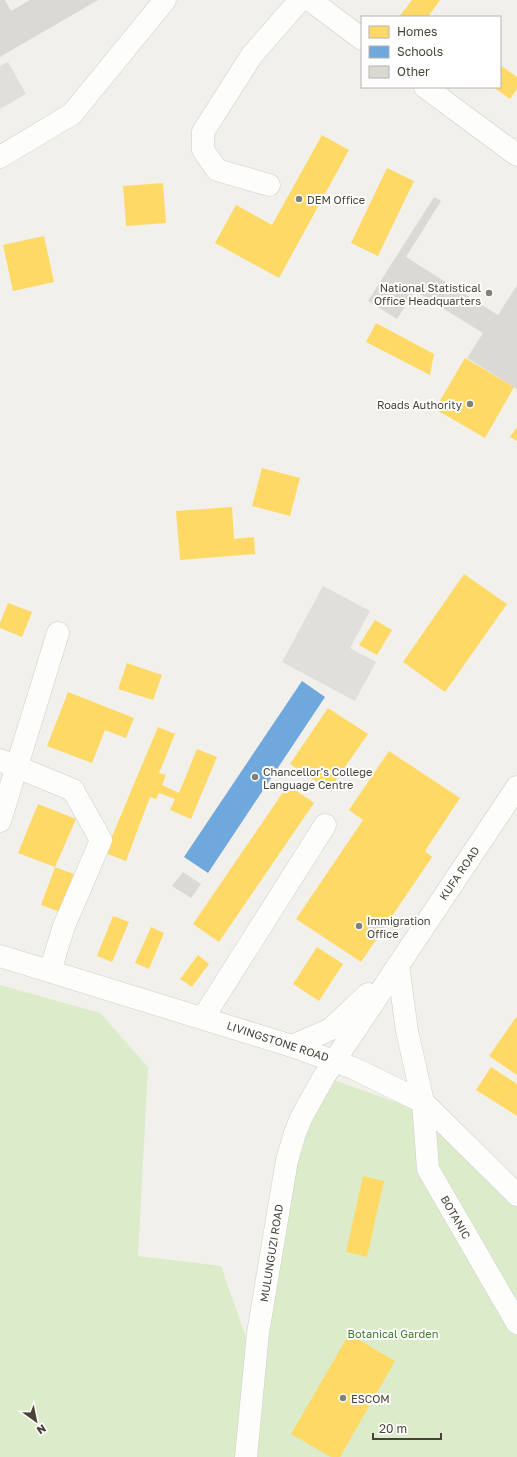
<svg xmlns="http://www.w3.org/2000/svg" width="517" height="1457" font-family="'Golos Text',sans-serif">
<rect width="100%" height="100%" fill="#f1f0eb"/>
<!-- green -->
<path fill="#dceccb" d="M0 985 100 1013 148 1067 138 1256 221 1266 261 1380 297 1142 326 1077 456 1124 517 1189V1457H0Z"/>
<!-- parking -->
<path fill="#e0dfdb" d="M8 62 26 94 0 109V66Z
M323 586 370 611 350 648 376 662 355 701 282 662Z"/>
<!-- homes -->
<path fill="#ffd966" d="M412 0H440L428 17H399Z
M500 65 517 77V89L510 99 493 87H500Z
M322 135 349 150 279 278 215 243 236 205 272 225Z
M387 168 414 181 378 256 351 243Z
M163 183 166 223 126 226 123 186Z
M44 236 54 282 13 291 3 245Z
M376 323 434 354 430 375 366 342Z
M465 358 514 387 485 438 435 409Z
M517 427V441L510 437Z
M262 468 300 478 290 516 252 506Z
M232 507 234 539 254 537 255 554 180 560 176 511Z
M464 574 507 604 445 692 403 662Z
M8 603 32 612 22 637 0 628V623Z
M375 620 392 630 377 655 359 645Z
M127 663 162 675 153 700 118 689Z
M68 692 134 718 126 738 105 730 92 763 47 746Z
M328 708 368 734 329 790 290 764Z
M158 727 175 734 159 773 166 775 162 785 179 793 197 749 217 757 191 819 170 810 175 799 159 793 156 799 150 797 126 861 105 853Z
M389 751 460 798 425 851 432 857 361 962 296 919 363 820 349 810Z
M288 785 314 803 219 942 193 924Z
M38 804 76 819 55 867 18 853Z
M55 867 74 874 60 912 41 905Z
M113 916 129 922 112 962 97 956Z
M151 927 164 933 149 969 135 963Z
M317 947 343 964 319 1001 293 984Z
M198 955 209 964 192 987 180 979Z
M517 1016V1075L489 1056Z
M491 1067 517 1084V1116L476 1090Z
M363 1176 384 1181 367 1257 346 1252Z
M349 1334 395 1361 340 1457H331L291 1434Z"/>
<!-- schools -->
<path fill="#6fa8dc" d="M302 681 325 697 208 873 184 857Z"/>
<!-- building -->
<path fill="#dbd9d3" d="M0 0H5L11 11 30 0H98L0 57Z
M434 197 441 201 406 257 498 315 517 285V389L467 358 483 333 415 291 397 319 368 301Z
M183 872 201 884 191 898 172 886Z"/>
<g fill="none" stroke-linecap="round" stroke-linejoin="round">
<defs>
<path id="minor" d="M310 0 362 39
M425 87 517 155
M0 157 72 114 165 0
M269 185 217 170 203 150V132L252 55 300 0
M0 760 73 790 101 840 64 926 50 971
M0 821 58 633
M0 956 292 1046 353 1068 423 1102 517 1195
M398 965 407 1031 423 1102 428 1169 517 1323
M203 1018 325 825
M292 1046 331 1029 368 994
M246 1457 258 1333 287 1160 295 1133 302 1116 325 1075 517 787"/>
</defs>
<!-- minor casing -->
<use href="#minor" stroke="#cfcec8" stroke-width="23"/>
<!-- minor -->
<use href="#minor" stroke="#fdfdfc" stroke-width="22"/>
</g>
<!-- markers -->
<g fill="#838076" stroke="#fff" stroke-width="1.5">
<circle cx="299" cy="199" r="4"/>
<circle cx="489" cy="293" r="4"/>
<circle cx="470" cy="404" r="4"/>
<circle cx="255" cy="777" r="4"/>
<circle cx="359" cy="926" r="4"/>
<circle cx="343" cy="1398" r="4"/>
</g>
<g text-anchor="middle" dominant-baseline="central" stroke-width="4" stroke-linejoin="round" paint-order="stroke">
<!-- poi labels -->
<g font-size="11" fill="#484337" stroke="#fff" text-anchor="start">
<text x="307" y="199">DEM Office</text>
<text x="481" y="287" text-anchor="end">National Statistical<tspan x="481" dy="13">Office Headquarters</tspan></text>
<text x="462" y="404" text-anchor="end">Roads Authority</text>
<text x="263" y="771">Chancellor's College<tspan x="263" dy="13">Language Centre</tspan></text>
<text x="367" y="920">Immigration<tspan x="367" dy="13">Office</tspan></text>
<text x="351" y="1398">ESCOM</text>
</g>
<!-- street labels -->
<g font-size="11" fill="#484337" stroke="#fff">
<text transform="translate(459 873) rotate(-56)">KUFA ROAD</text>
<text transform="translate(278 1041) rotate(18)">LIVINGSTONE ROAD</text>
<text transform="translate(456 1217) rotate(60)">BOTANIC</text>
<text transform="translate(271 1253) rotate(-81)">MULUNGUZI ROAD</text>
</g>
<!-- park labels -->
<g font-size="11" fill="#3f7b29" stroke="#fff">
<text x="393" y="1333">Botanical Garden</text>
</g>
</g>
<!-- legend -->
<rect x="361" y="16" width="140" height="72" fill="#ffffff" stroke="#b6b4af"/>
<rect x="369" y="26" width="20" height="12" fill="#ffd966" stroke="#b6b4af"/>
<text x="397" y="36" font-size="12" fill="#484337">Homes</text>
<rect x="369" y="46" width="20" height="12" fill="#6fa8dc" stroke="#b6b4af"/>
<text x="397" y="56" font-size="12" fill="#484337">Schools</text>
<rect x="369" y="66" width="20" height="12" fill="#dbd9d3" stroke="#b6b4af"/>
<text x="397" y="76" font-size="12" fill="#484337">Other</text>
<!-- north arrow -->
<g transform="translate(36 1421) rotate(147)" stroke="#ffffff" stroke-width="3" paint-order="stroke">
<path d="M0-3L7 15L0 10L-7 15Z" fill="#484337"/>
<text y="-6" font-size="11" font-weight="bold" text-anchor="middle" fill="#484337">N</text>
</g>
<!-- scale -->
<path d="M373 1433v6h68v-6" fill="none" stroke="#484337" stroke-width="2"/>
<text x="379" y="1433" font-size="12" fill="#484337" stroke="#ffffff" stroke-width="3" paint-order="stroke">20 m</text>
</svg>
